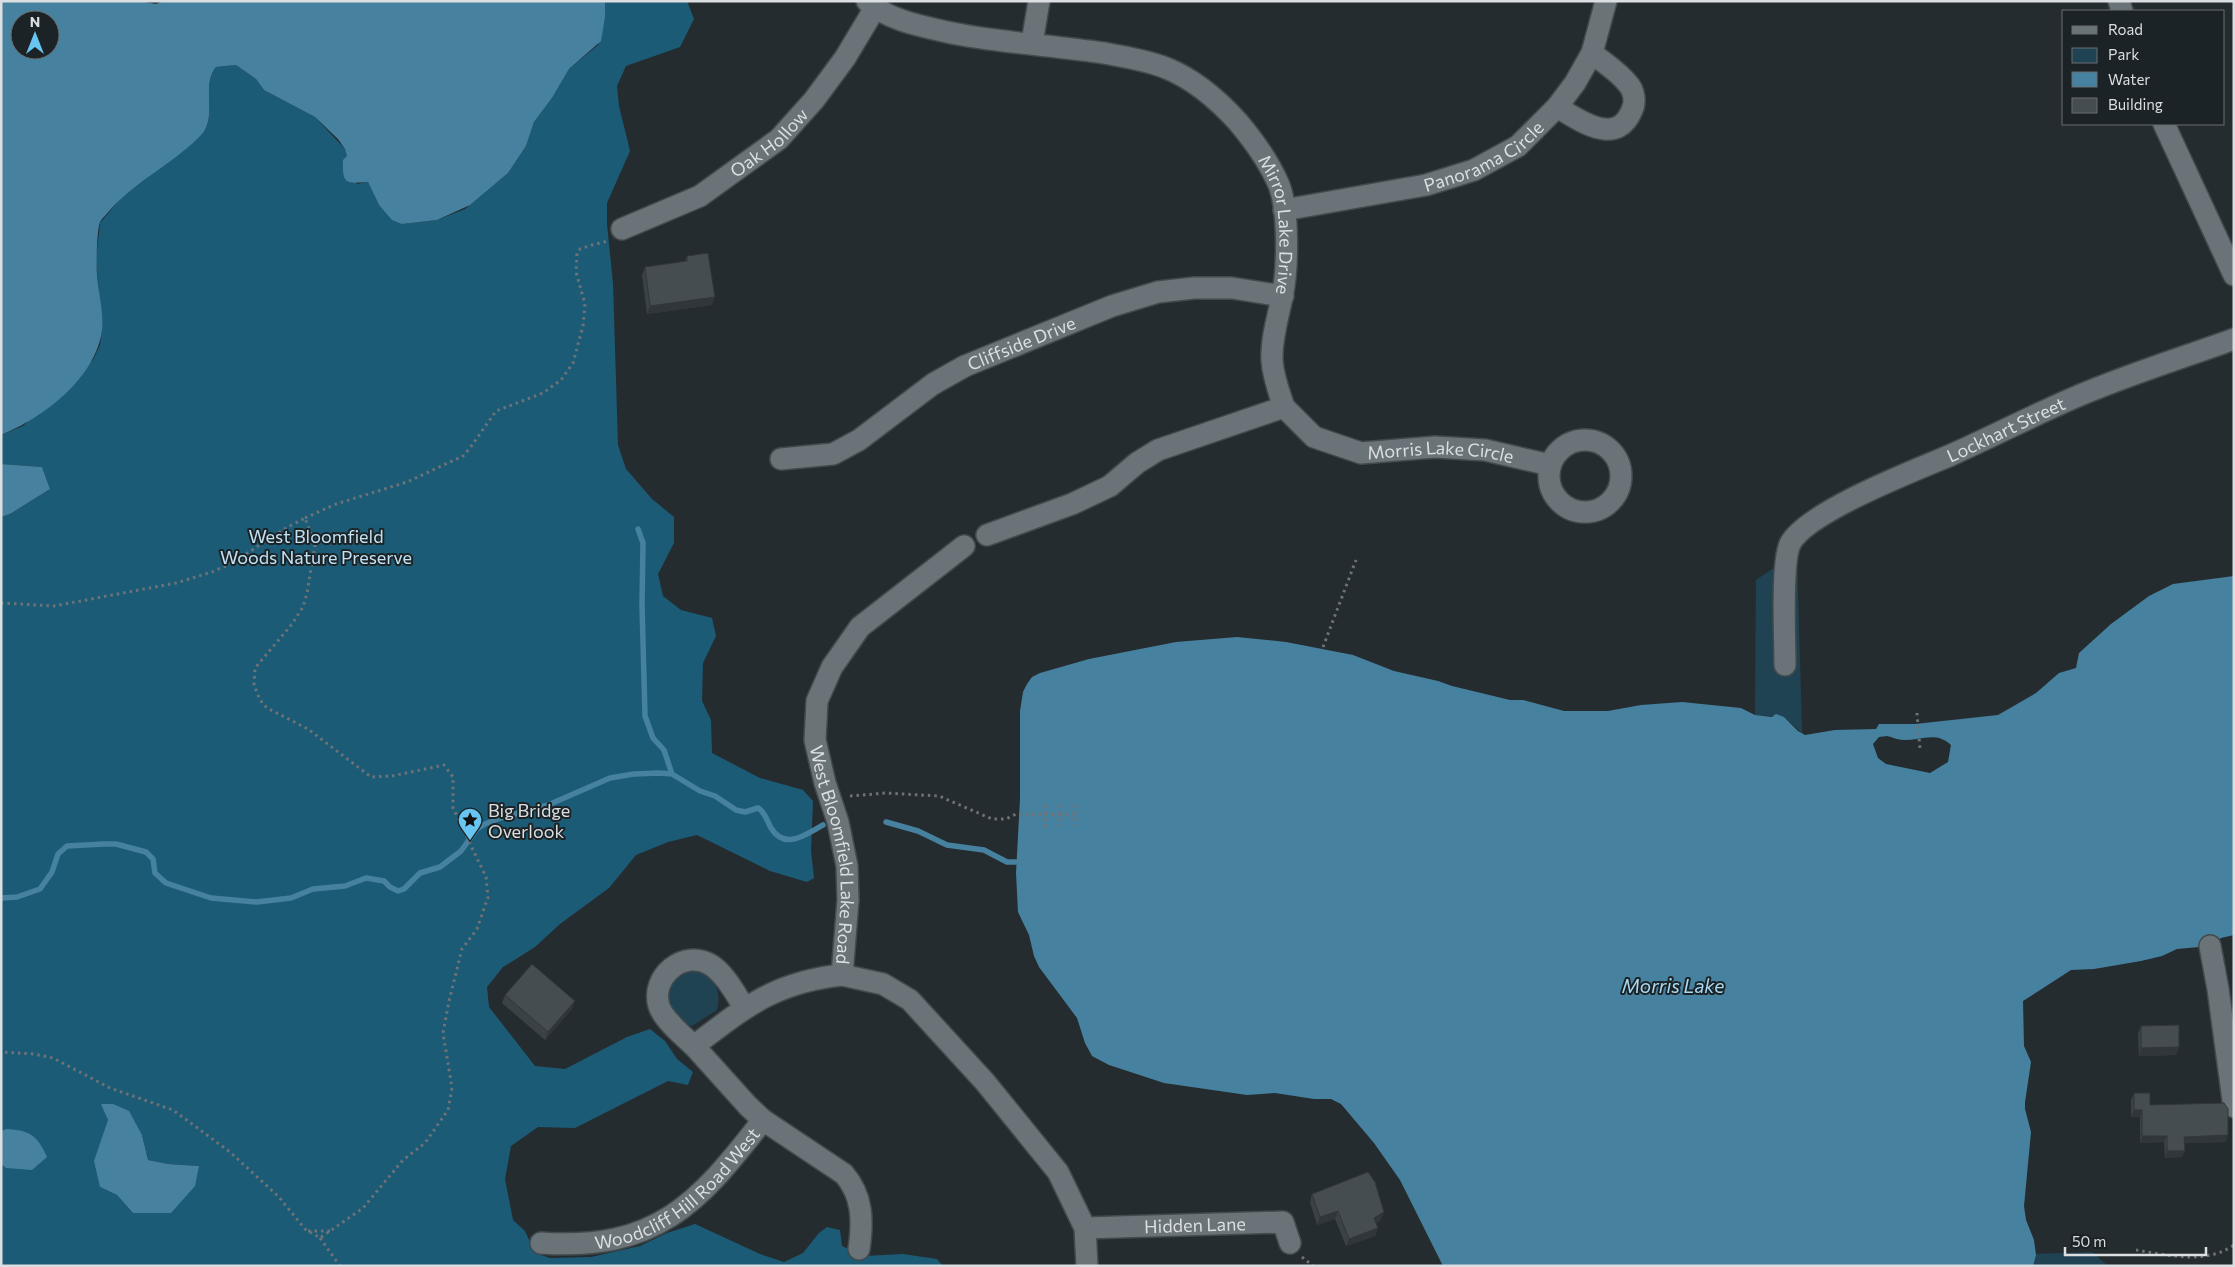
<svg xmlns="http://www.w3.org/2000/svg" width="2235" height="1267" font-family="Commissioner,sans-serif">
<rect width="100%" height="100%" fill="#252c30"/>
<!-- green -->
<path fill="#204353" d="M1797 556 1802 730V733L1784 717 1755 715 1756 580 1784 561Z
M692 971C714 972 722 990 717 1010L692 1026C686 1025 683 1021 679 1017 675 1012 669 1007 668 1001 665 985 678 973 692 971Z
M2092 1252 2108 1266H1637L1800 1262Z"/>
<!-- forest -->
<path fill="#1c5b76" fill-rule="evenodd" d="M605 1H687L694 19 680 47 626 66 617 86 619 106 630 151 607 203V224L613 284 618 445 626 469 652 499 674 517V543L658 574 663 596 681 610 712 618 716 636 703 663 702 701 711 720 712 753 760 778 803 790 813 801 811 851 814 878 807 882 770 871 697 835 668 842 636 855 609 888 560 924 535 947 503 967 487 987 489 1007 535 1066 565 1069 627 1037 650 1029 665 1041 677 1059 693 1072 688 1085 668 1081 575 1128 538 1127 511 1146 505 1179 513 1220 525 1231 535 1253 550 1258 591 1257 640 1246 667 1233 695 1224 760 1254 784 1262 803 1253 819 1233 827 1227 840 1230 842 1246 864 1256 903 1254 937 1259 943 1266H1V1164L6 1168V1129L1 1131V517L10 514 50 489 42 467 1 464V435L23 426 93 360 100 345 102 329 96 260 100 223 120 199 203 133C217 113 201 85 216 67L236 65 256 79 264 90 315 117 345 149 357 184 368 182 379 205 402 224 437 220 465 209 508 173 526 146 534 122 552 98 569 69 598 45 605 17ZM102 1104 142 1135 148 1160 168 1164 199 1166 133 1213 117 1195 100 1187 103 1137 108 1120Z"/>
<!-- water -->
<path fill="#46829f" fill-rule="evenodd" d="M1 1H140L156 4 163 1H605V17L601 41 569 69 552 98 534 122 526 146 508 173 470 205 437 220 402 224 392 220 379 205 368 182C347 183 342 186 343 160L347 156 345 149 338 139 315 117 264 90 256 79 236 65 216 67C201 85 217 113 203 133 176 162 137 180 110 210 107 214 103 217 100 222 97 228 96 265 97 274 98 292 104 312 102 330 96 378 43 418 1 435ZM20 20H50V50H20Z
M1 464 42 467 50 489 10 514 1 517Z
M2234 576V935L2221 938 2210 946 2177 949 2162 956 2141 961 2094 969 2071 970 2023 1001 2024 1046 2031 1062 2025 1102V1109L2031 1132 2024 1206 2026 1220 2034 1240 2036 1255 2033 1266H1443L1400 1180 1374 1143 1341 1104 1331 1099H1314L1275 1093 1247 1095 1164 1083 1109 1065 1092 1056 1085 1043 1077 1018 1039 967 1034 956 1029 935 1018 912 1016 873 1020 799V711L1023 692 1027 684 1032 677 1040 673 1089 659 1176 642 1237 637 1286 642 1353 655 1394 671 1438 681 1452 686 1510 700H1523L1564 711H1608L1641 705 1682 702 1741 708 1755 715 1772 717 1776 714 1784 717 1798 731 1805 735 1835 730 1876 729 1879 724H1915L1998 715 2036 693 2059 673 2076 668 2079 653 2111 624 2149 596 2173 584ZM1887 736C1892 737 1898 740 1904 740 1921 740 1937 731 1951 745L1948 762 1930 773 1886 764 1878 758 1873 744 1879 737Z
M101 1104H113L129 1111 142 1135 148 1160 168 1164 199 1166 195 1186 171 1213H133L117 1195 100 1187 94 1161 108 1120Z
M6 1129C30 1130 38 1136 47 1157L32 1170 6 1168 1 1164V1131Z"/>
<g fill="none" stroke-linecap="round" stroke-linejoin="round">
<!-- stream -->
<path stroke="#46829f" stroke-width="5.5" d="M638 529 643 543 642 605 645 716 653 738 664 750 672 774
M886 822 918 831 947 845 984 850 1007 862H1016
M1 898 17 897 40 889 52 872 58 854 67 846 104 844H116L146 852 153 859 155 873 166 883 211 898 257 902 291 898 313 889 345 886 366 878 384 881 390 887 398 891 404 889 420 873 440 867 461 851 477 829 485 824 500 818 548 805 610 778 634 774 659 773 672 774 700 791 715 796 736 810 745 812 758 808C765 812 767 821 771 828 785 851 806 834 823 825"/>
<defs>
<g id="minor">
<path id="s1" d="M867 1C888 20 920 26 947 32 998 43 1052 45 1104 53 1124 57 1147 60 1166 68 1194 79 1218 100 1238 122 1254 141 1269 162 1279 185 1289 211 1288 270 1282 297 1278 318 1271 339 1272 360 1273 377 1279 392 1284 407L1158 450 1137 463 1110 486 1072 504 987 535"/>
<path d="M2119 1 2122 11"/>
<path d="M1032 43 1039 1"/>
<path d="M1557 107C1579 120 1617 148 1632 110 1636 102 1634 90 1628 84 1619 72 1604 63 1592 53"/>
<path d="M2164 124 2234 275"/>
<path id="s2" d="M1284 210 1426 185 1474 170 1518 146 1557 107 1575 83 1592 53 1606 1"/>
<path id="s3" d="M622 229 700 196 779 139 814 100 845 58 875 8"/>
<path id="s4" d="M1284 407 1314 437 1361 453 1435 447 1485 450 1550 465"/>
<circle cx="1585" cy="476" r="36"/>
<path id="s5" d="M781 459 833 454 859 440 933 384 965 366 1112 306 1158 292 1194 288H1232L1283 296"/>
<path id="s6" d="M964 546 860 627 832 667 817 701 815 740 825 783 838 822 847 866 848 900 842 975 883 984 910 1000 985 1082 1058 1172 1085 1228 1087 1266"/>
<path id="s7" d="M1785 665C1785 639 1781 564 1790 544 1806 512 1916 470 1951 455 1991 437 2030 417 2071 399 2123 376 2179 359 2234 339"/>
<path d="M2210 946 2218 989 2234 1107"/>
<path d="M842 975C775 982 745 1007 694 1046L748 1106 763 1120 844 1174C863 1196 863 1221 859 1249"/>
<path d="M694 1046C684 1037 663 1019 659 1006 650 977 684 948 711 965 725 974 735 993 744 1007"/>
<path id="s8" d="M1085 1228 1283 1222 1290 1243"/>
<path id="s9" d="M541 1243C656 1251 698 1204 763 1120"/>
</g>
</defs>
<!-- minor casing -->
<use href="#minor" stroke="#434a4d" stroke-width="24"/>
<!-- path -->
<path stroke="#6d7376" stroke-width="3" stroke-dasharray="2.5 4" stroke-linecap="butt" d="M305 518 336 504 407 482 463 456 470 448 496 411 543 393 561 380 573 363 583 326 585 304 576 272 577 253 580 249 592 245 608 241
M1 603 54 606 176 583 212 572 232 563 286 528 305 518 315 545 307 593 303 607 292 624 255 668 254 685 260 700 267 708 308 729 371 777 392 776 444 765 453 777V808L486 877 488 897 477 929 462 949 449 1001 443 1033 452 1088 448 1110 425 1143 403 1160 363 1208 320 1238 305 1229 278 1196 230 1152 173 1110 110 1088 53 1058 34 1054 1 1052
M1323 647 1356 560
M1917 713 1920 749
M850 796 886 793 939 796 992 819H1006L1016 814 1075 815
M1060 805V826
M1075 805V826
M1045 827 1046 802
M308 1231H330
M320 1238 340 1266
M2136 1250C2167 1255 2206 1265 2234 1245
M1302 1257 1313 1266"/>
<!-- minor -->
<use href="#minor" stroke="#6a7377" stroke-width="21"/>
</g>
<!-- wall -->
<path fill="#3b4246" d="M687 256 712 305 647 314 642 275 645 267 685 261Z
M505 995 572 1009 545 1040 502 1003Z
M2141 1026 2179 1047 2176 1055 2139 1056 2138 1034Z
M2134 1093 2150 1105 2226 1142 2184 1143 2182 1157 2165 1158 2164 1142 2140 1143V1117H2131V1100Z
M1312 1194 1381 1220 1376 1223 1378 1228 1375 1236 1346 1246 1335 1219 1317 1225 1310 1202Z"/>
<!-- shaded-wall -->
<path fill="#303639" d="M715 297 712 305 647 314 650 306Z
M575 1001 572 1009 545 1040 548 1032Z
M2179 1047 2176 1055 2139 1056 2141 1048Z
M2134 1110H2142L2140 1117H2131Z
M2228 1135 2226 1142 2182 1143 2184 1137Z
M2142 1136H2167L2164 1142 2140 1143Z
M2167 1151H2185L2182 1157 2165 1158Z
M1338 1211 1335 1219 1317 1225 1320 1217Z
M1384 1212 1381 1220 1371 1226 1374 1218Z
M1378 1228 1375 1236 1346 1246 1349 1239Z"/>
<!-- building -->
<path fill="#454d51" stroke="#303639" d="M708 253 715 297 650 306 645 267 687 261V256Z
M532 964 575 1001 548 1032 505 995Z
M2179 1025V1047L2141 1048V1026Z
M2134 1093H2150V1105L2224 1103 2228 1109V1135L2184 1137 2185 1151H2167V1136H2142V1110H2134Z
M1368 1172 1375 1182 1384 1212 1374 1218 1378 1228 1349 1239 1338 1211 1320 1217 1312 1194Z"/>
<!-- icons -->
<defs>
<symbol id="sight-pin" viewBox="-11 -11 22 30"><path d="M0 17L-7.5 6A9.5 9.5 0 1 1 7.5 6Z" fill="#68c4f0" stroke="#1c2326"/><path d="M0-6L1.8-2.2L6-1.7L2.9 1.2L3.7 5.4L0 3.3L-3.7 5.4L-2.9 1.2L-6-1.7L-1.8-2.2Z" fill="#111"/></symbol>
</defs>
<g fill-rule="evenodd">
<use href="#sight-pin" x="456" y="806" width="28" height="38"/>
</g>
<g text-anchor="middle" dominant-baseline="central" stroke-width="4" stroke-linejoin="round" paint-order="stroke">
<!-- street labels -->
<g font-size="18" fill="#dbdfe2" stroke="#1c2326">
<text stroke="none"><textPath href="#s3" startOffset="172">Oak Hollow</textPath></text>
<text stroke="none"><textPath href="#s2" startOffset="209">Panorama Circle</textPath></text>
<text stroke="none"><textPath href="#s1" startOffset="514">Mirror Lake Drive</textPath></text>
<text stroke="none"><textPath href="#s5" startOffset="272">Cliffside Drive</textPath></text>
<text stroke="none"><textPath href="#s7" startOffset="368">Lockhart Street</textPath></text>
<text stroke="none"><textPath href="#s4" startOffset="172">Morris Lake Circle</textPath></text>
<text stroke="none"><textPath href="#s6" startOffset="374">West Bloomfield Lake Road</textPath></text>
<text stroke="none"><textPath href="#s9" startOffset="155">Woodcliff Hill Road West</textPath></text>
<text stroke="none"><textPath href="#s8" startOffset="110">Hidden Lane</textPath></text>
</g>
<!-- park labels -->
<g font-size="18" fill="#c1e2f4" stroke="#1c2326">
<text x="316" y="536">West Bloomfield<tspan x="316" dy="21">Woods Nature Preserve</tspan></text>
</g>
<!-- poi labels -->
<g font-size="18" fill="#dbdfe2" stroke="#1c2326" text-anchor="start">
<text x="488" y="810">Big Bridge<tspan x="488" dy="21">Overlook</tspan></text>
</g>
<!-- water labels -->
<g font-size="19" font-style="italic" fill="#a8daf5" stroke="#1c2326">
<text x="1673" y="985">Morris Lake</text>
</g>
</g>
<!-- border -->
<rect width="2235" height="1267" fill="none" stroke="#dbdfe2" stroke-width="5"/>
<!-- legend -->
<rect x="2062" y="10" width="162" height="115" fill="#1c2326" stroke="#686e71"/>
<rect x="2072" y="26" width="25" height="8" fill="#6a7377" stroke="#686e71"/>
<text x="2108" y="35" font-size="15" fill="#dbdfe2">Road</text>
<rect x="2072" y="48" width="25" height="15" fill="#204353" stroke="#686e71"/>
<text x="2108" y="60" font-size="15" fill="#dbdfe2">Park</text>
<rect x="2072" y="72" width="25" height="15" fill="#46829f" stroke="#686e71"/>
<text x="2108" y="85" font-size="15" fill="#dbdfe2">Water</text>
<rect x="2072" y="98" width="25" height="15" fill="#454d51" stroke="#686e71"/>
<text x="2108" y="110" font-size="15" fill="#dbdfe2">Building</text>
<!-- north arrow -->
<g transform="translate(35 35)"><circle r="24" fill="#1c2326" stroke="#686e71"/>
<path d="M0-4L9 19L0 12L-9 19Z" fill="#68c4f0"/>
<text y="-8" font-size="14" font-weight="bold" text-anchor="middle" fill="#dbdfe2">N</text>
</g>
<!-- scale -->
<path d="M2065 1247v8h141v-8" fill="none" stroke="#dbdfe2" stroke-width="2.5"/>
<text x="2072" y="1247" font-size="15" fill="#dbdfe2" stroke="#1c2326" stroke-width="4" paint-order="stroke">50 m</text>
</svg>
